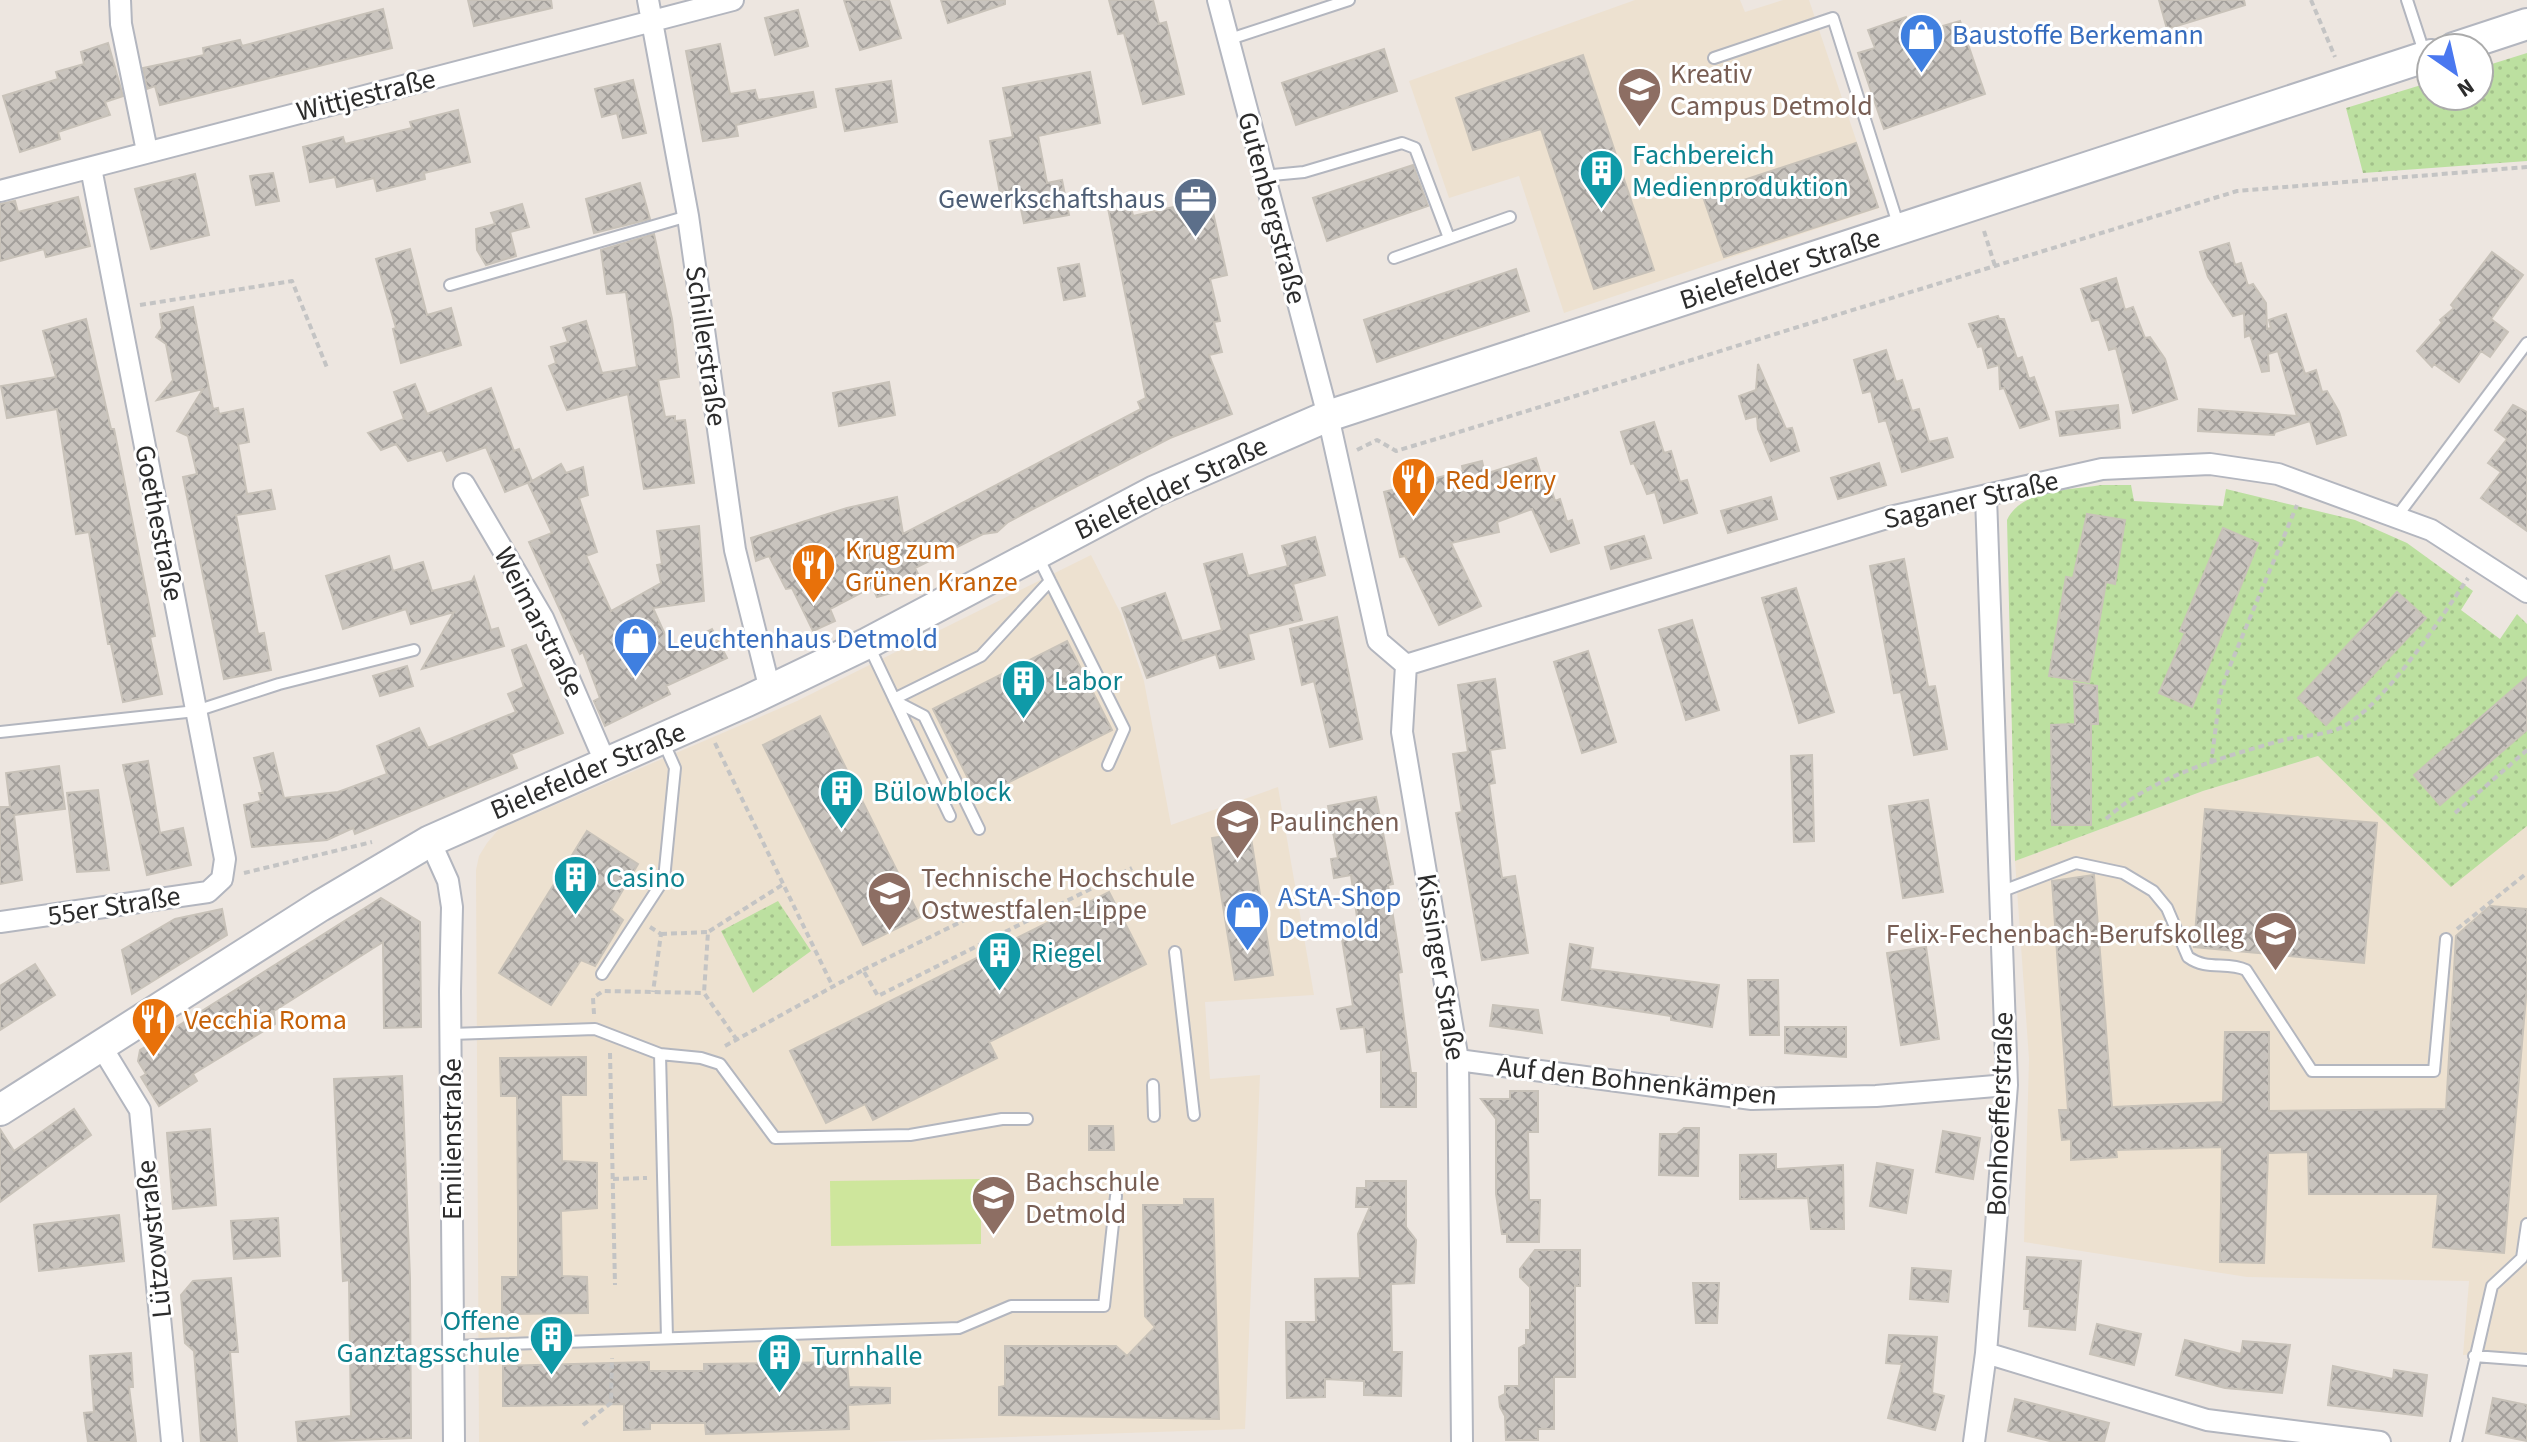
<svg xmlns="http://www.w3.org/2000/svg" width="2527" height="1442" font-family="'Source Sans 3',sans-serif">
<defs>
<pattern id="grass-dots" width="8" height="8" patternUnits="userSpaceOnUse" patternTransform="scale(2)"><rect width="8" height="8" fill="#bce0a0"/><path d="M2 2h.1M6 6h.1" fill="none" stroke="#a2c08a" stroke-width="1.8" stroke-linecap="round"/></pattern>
<pattern id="building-cross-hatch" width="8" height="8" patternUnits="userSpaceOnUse" patternTransform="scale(2)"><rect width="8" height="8" fill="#c9c4be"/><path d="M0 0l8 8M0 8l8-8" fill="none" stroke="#a39f9b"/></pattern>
</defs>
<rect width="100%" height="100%" fill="#ede6e0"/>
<!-- education -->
<path fill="#ede1d0" d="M1635 0H1740L1745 12 1783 0H1809L1879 208 1564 313 1519 176 1449 198 1409 81Z
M1091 555 1121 614 1144 681 1171 825 1278 787 1314 995 1205 1002 1210 1079 1260 1075 1245 1429 865 1442H479L476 870 479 856 487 843 499 829 797 701Z
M2318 756 2450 886 2527 826V1352L2463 1355 2469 1281 2247 1277 2024 1242 2029 1059 2015 861 2203 791Z"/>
<!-- grass -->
<path fill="url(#grass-dots)" d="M2527 53V161L2363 173 2346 108 2431 82V96H2479V68Z
M2101 485H2131L2134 501 2223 506 2226 489 2355 520 2407 543 2473 591 2461 610 2500 639 2517 614 2527 624V826L2451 887 2318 756 2203 791 2015 861 2007 520C2021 489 2071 490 2101 485Z
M778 901 811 951 753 993 721 931Z"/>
<!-- pitch -->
<path fill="#cee69c" d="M981 1179V1244L831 1246 830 1181Z"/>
<!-- building -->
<path fill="url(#building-cross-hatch)" stroke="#c8c2b9" stroke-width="2" d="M468 0H551L552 8 474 26Z
M844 0H889L901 38 860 50Z
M941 0H1005V4L948 23Z
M1109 0H1153L1159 24 1166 22 1184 94 1143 104 1124 33 1118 34Z
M2159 0H2244L2245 5 2167 29Z
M383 9 392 48 160 105 155 86 147 89 143 68 204 55 203 48 240 40 242 46Z
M798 10 808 46 775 55 765 18Z
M1906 17 1912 35 1960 21 1985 94 1884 129 1858 53 1875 48 1868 30Z
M108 43 123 96 105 102 110 115 58 132 60 139 20 152 3 96 58 79 56 72 84 64 81 52Z
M720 44 730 94 755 90 758 100 813 92 816 107 736 125 738 136 703 141 686 51Z
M1384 49 1397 91 1296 125 1282 83Z
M1583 55 1654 270 1594 289 1541 129 1473 150 1456 98Z
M1090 72 1100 123 1038 136 1047 183 1062 180 1069 215 1024 223 1017 190 1000 193 990 141 1013 137 1003 88Z
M633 80 646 133 623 138 617 113 602 117 595 89Z
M891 81 897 122 845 131 836 89Z
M458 110 470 162 424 173 425 179 377 191 374 178 337 187 335 177 310 182 303 147 343 137 345 144 412 128 410 122Z
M1856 143 1878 207 1724 257 1702 194Z
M1413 165 1428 206 1327 241 1313 198Z
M273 173 279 201 256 205 250 176Z
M195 174 209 235 151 249 135 189Z
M640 183 650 219 594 233 586 199Z
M78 197 90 246 46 257 44 249 0 261V204L15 201 18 212Z
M1210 199 1227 275 1210 279 1220 321 1214 322 1222 352 1209 355 1232 414 1170 438 1008 522 997 532 983 534 915 568 919 576 891 593 877 597 872 587 830 609 835 621 813 631 792 588 786 589 769 556 756 561 751 538 847 508 897 497 903 534 1141 409 1138 402 1146 398 1108 208 1130 202 1133 216Z
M522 204 529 227 510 232 516 256 486 265 477 250 476 229 495 224 491 213Z
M654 234 672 319 679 377 658 380 665 417 675 416V421L685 420 694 483 644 489 628 394 567 410 549 366 556 363 551 347 568 342 563 328 586 321 602 373 637 367 626 292 607 294 601 250Z
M2229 243 2235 265 2241 263 2248 286 2253 284 2266 303 2267 329 2271 328 2269 320 2286 314 2305 374 2316 370 2322 392 2327 391 2339 412 2346 435 2317 444 2310 421 2275 432 2274 435 2198 431 2199 409 2297 416 2278 351 2268 354 2269 371 2262 372 2250 335 2245 337 2244 313 2233 316 2208 277 2200 252Z
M410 249 427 315 451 308 461 345 401 363 393 329 396 328 376 259Z
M2492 252 2523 275 2491 319 2508 332 2490 357 2481 351 2459 382 2434 364 2432 367 2417 351 2442 323 2440 320 2454 308 2451 305Z
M1079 264 1085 296 1064 300 1058 268Z
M1516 269 1529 311 1377 362 1364 320Z
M2116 278 2125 310 2133 307 2145 338 2150 337 2165 359 2177 399 2133 413 2116 348 2109 350 2099 319 2092 321 2081 289Z
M193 307 213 409 218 408 219 414 243 409 249 442 238 444 247 494 271 490 275 509 236 515 258 634 264 633 271 670 224 679 183 477 197 474 188 436 177 431 203 389 157 400 173 380 166 344 156 337 162 328 160 314Z
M1998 316 1999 319H2004L2017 359 2022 357 2029 379 2034 377 2049 419 2020 428 2004 388 2000 389 1999 365 1988 368 1982 346 1978 347 1969 324Z
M86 319 111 429H114L147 595 155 636 150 637 162 694 123 702 111 644H108L89 532 76 534 57 409 7 418 1 386 56 377 43 331Z
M1886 350 1896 382 1902 380 1912 411 1919 409 1929 442 1947 438 1953 457 1902 472 1886 420 1879 422 1871 391 1863 393 1854 360Z
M1758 364 1786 429 1792 428 1799 451 1771 461 1758 429 1757 416 1746 419 1739 396 1756 390Z
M889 382 895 415 839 426 833 393Z
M415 384 427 414 491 388 514 451 519 449 532 481 561 464 566 473 583 467 588 495 579 498 597 552 586 556 611 611 661 583 657 565 662 564 657 531 699 526 704 601 653 608 672 650 712 629 727 658 666 686 670 694 605 726 594 701 600 698 583 652 580 654 529 542 552 533 528 483 532 481 505 492 486 447 447 461 442 450 408 461 396 444 381 450 368 433 404 419 394 392Z
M2118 405 2120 428 2060 436 2056 412Z
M2513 405 2527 412V531L2481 498 2501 472 2488 463 2507 439 2495 430Z
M1654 422 1664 453 1671 451 1680 482 1687 480 1697 513 1664 523 1655 492 1647 494 1634 463 1631 464 1621 432Z
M1536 458 1543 481 1548 479 1555 501 1560 499 1567 522 1572 520 1579 543 1551 552 1532 509 1497 522 1499 532 1451 543 1481 606 1439 625 1405 556 1400 557 1384 492 1463 471 1462 466 1482 461 1485 474Z
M1879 463 1886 485 1838 499 1831 478Z
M1771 497 1777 519 1728 533 1721 511Z
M2087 514 2125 520 2115 584 2106 582 2089 682 2049 676 2066 577 2073 578Z
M2223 528 2258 543 2192 707 2159 693 2185 633 2180 631Z
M1644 536 1651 558 1611 569 1605 547Z
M1315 537 1325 575 1293 584 1302 620 1248 634 1254 659 1220 668 1216 654 1147 678 1122 608 1165 593 1182 641 1222 630 1204 564 1242 554 1248 576 1288 566 1282 546Z
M389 556 393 571 423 562 432 591 472 581 474 577 491 630 498 628 504 646 422 669 454 612 411 624 406 609 343 629 326 576Z
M1904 559 1928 687 1935 686 1947 749 1914 755 1901 692 1894 693 1870 566Z
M1796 588 1834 712 1799 723 1762 598Z
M2397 592 2426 618 2326 725 2298 698Z
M1337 617 1362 739 1330 747 1314 681 1302 685 1290 629Z
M1692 620 1719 710 1686 720 1659 630Z
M1067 641 1112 730 978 798 933 709Z
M526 645 563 733 511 754 517 768 355 834 353 828 327 840 252 847 244 805 261 801 259 793H263L254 758 273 753 284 798 338 792 387 774 377 746 419 728 428 748 516 712 508 694 524 687 512 650Z
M1588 651 1616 742 1582 753 1554 662Z
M407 666 413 686 380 696 373 676Z
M2527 677V730L2440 805 2414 775Z
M1495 679 1505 748 1490 750 1495 783 1489 784 1502 878 1515 876 1528 953 1482 960 1456 813 1462 812 1453 754 1468 752 1458 685Z
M2074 683 2097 686 2098 724H2091V825H2052L2051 725 2075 724Z
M820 716 920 917 863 945 763 745Z
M1812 755 1814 841 1794 842 1791 756Z
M148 761 160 833 183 828 191 865 147 875 123 765Z
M59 766 65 809 14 815 22 880 0 884V807H10L6 773Z
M98 790 109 870 77 872 67 793Z
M1376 797 1393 884 1388 885 1402 972 1398 973 1411 1073H1416V1107H1381V1050L1367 1052 1364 1027 1341 1029 1337 1009 1353 1006 1340 927 1358 924 1351 875 1334 878 1331 859 1338 858 1328 806Z
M1928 800 1943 892 1903 898 1889 806Z
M2205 809 2377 823 2364 963 2194 947Z
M587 831 638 864 611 910 623 920 595 966 581 960 551 1005 499 973Z
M1250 832 1273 975 1235 980 1212 838Z
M2094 875 2112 1107 2223 1102 2225 1032H2269V1111L2446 1109 2456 936 2490 906 2527 909V985L2504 1253 2433 1247 2438 1194H2309L2308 1152 2268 1153 2264 1263 2220 1262 2222 1147 2116 1150 2117 1157 2071 1160V1139L2062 1140 2059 1110H2068L2052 881Z
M1109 892 1146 964 989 1042 997 1058 873 1120 865 1104 826 1123 790 1051Z
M381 898 420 922 421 1027 384 1028 383 942 274 1011 275 1024 193 1074 197 1081 159 1106 141 1077 146 1074 138 1061 140 1050Z
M222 909 227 935 132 994 122 950 175 919Z
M1570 944 1593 948 1590 969 1719 985 1712 1027 1671 1020V1016L1562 1000Z
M1926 947 1939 1039 1901 1045 1887 953Z
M35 964 55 995 0 1030V986Z
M1748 980H1778L1779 1035H1750Z
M1493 1005 1538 1010 1542 1033 1490 1026Z
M1785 1027H1846V1057L1785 1053Z
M586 1057V1095H561L562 1161 597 1163V1208L561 1211 562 1276 587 1277 588 1313 502 1314V1277H518V1211L517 1096H501L500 1058Z
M402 1076 410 1278 411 1438 298 1442 296 1422 351 1416 349 1280 343 1281 334 1079Z
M1510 1091H1538V1132H1528L1529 1200H1540L1539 1242H1507V1234H1502L1496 1194V1119L1481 1099H1510Z
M74 1109 91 1135 0 1202V1129L14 1151Z
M1089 1126H1113L1114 1150H1089Z
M1684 1128H1699L1698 1176 1659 1175 1660 1134H1677Z
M210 1129 216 1205 173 1209 167 1133Z
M1943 1131 1980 1138 1973 1179 1936 1172Z
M1776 1154V1169L1843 1165 1844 1229H1811L1808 1198 1740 1199V1155Z
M1877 1163 1913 1170 1906 1213 1870 1206Z
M1366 1181H1406V1227L1416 1240 1414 1283 1391 1284 1392 1352H1402L1401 1396 1364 1395V1381L1325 1379V1397L1287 1398 1286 1322H1316L1315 1279 1360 1278 1358 1234 1370 1207H1356L1357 1188H1366Z
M1184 1199H1213L1219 1419 999 1415V1387L1005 1386V1346H1116L1127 1356 1155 1327 1145 1316 1143 1205H1184Z
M119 1215 124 1261 39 1271 34 1225Z
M278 1218 280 1256 234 1259 231 1221Z
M1535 1250H1580V1286H1575V1377H1554V1429H1538V1440H1506L1505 1416 1500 1407 1499 1397 1505 1394V1386H1519V1348L1526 1344V1330H1530V1287L1520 1277V1269Z
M2027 1257 2081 1261 2075 1330 2029 1326 2030 1309H2024Z
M1912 1268 1951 1271 1948 1302 1910 1299Z
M231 1278 238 1352H230L237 1442H201L194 1351 185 1343 181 1295 193 1281Z
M1693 1283H1719L1717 1323H1696Z
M2097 1324 2141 1334 2134 1365 2090 1354Z
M1889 1335 1937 1337 1932 1393 1944 1396 1935 1430 1888 1418 1902 1364 1886 1363Z
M2185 1340 2241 1354 2243 1341 2290 1345 2282 1393 2225 1388 2176 1375Z
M131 1353 133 1387H129L136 1442H88L84 1413 94 1412 90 1356Z
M649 1362V1371H704V1364L847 1362 849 1387 890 1388V1403L848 1405 849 1429 706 1434 705 1423H650V1429L624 1430V1404L503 1406V1366Z
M2333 1366 2393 1379 2394 1370 2427 1375 2422 1416 2328 1405Z
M2493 1398 2527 1405V1441L2486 1433Z
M2015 1399 2109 1423 2104 1442H2054L2008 1431Z"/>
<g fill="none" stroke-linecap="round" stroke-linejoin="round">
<defs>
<path id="service" d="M2407 0 2425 55
M1227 40 1349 0
M1714 58 1833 18 1898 224
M1263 176 1304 172 1402 143 1415 148 1449 238
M1394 258 1510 217
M450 285 688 216
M2398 515 2527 343
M1037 555 1124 729 1108 765
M868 644 950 816
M894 699 981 656 1050 581
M895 701 924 716 979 829
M0 732 196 711 279 684 414 650
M2000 892 2076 863 2123 873 2153 891 2167 908 2188 957C2207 971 2227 961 2246 970L2312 1071H2434L2446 939
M1175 952 1194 1115
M602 974 664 879 675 768 663 741
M451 1034 595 1029 660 1054 701 1058 720 1064 775 1138 910 1135 1002 1119H1027
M660 1054 667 1338
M1153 1085 1154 1116
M453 1346 959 1328 1011 1306H1104L1116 1196
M2474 1356 2527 1360
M2456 1442 2492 1286 2522 1258 2527 1224"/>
<path id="minor" d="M120 0 121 24 147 151
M648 0 688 216 735 550 770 690
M1218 0 1328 416 1378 641 1406 665 1402 732 1458 1060 1462 1442
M0 191 733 0
M464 484 543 618 606 764
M1406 665 1890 517 2102 469 2210 464 2278 474 2431 530 2527 592
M430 841 448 881 452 907 450 991 454 1442
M0 922 208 892 222 879 225 859 91 168
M101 1046 140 1110 172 1442
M1458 1060 1752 1099 1876 1096 2007 1085
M1986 1353 2207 1420 2380 1442
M1974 1442 1986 1353 2007 1085 1986 497"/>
<path id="secondary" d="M2454 48 2527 24
M0 1110 320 906 430 841 747 701 868 643 1155 491 1328 416 2431 55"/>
</defs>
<!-- service casing -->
<use href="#service" stroke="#b3b6bf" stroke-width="14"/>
<!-- minor casing -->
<use href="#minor" stroke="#b3b6bf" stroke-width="24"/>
<!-- secondary casing -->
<use href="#secondary" stroke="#b3b6bf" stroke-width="34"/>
<!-- path -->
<path stroke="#c4c4c4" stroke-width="4" stroke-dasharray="6 4" stroke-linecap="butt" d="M2311 0 2335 57
M1984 231 1995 266
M140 305 292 281 328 370
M1357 450 1377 440 1396 451 1446 436 2237 191 2527 167
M715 743 832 985
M2211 764 2220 695 2227 673 2297 505
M2455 813 2527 750
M2106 819C2152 776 2224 757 2283 740 2302 735 2325 736 2342 727 2385 705 2440 619 2468 578
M244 873 372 842
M650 927 661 934 653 992
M2457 929 2527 873
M661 934 708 932
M863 970 983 911
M594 1014 593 998 603 991 704 993
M737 1040 704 993 708 932 782 885
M725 1046 863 970 878 996 1132 868
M610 1053 615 1285
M613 1179 647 1178
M583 1425 611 1403 612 1358"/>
<!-- service -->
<use href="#service" stroke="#fff" stroke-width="10"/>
<!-- minor -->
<use href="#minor" stroke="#fff" stroke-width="20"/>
<!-- secondary -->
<use href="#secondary" stroke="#fff" stroke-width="30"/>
</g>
<!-- icons -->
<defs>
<symbol id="shop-pin" viewBox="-11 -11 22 30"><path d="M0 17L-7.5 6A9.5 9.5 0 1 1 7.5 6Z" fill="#3f7fe0" stroke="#fff"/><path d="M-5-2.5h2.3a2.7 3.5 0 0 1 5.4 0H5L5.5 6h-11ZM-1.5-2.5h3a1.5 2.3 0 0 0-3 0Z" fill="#fff"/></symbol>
<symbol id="university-pin" viewBox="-11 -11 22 30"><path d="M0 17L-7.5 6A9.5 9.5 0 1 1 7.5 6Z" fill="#8d6e63" stroke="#fff"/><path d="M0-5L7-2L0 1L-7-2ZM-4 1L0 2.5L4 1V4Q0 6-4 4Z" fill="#fff"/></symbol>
<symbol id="building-pin" viewBox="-11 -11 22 30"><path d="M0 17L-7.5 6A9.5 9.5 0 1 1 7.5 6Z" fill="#0f9aa8" stroke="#fff"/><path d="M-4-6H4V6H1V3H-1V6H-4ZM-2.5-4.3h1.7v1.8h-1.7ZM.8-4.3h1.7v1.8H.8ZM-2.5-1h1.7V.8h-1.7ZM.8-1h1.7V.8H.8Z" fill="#fff"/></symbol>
<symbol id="office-pin" viewBox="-11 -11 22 30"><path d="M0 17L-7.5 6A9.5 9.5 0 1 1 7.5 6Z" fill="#5c6f8a" stroke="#fff"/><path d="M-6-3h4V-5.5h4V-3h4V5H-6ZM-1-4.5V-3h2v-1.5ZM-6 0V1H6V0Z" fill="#fff"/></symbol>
<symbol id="restaurant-pin" viewBox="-11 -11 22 30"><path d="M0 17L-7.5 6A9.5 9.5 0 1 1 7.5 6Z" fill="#e8710a" stroke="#fff"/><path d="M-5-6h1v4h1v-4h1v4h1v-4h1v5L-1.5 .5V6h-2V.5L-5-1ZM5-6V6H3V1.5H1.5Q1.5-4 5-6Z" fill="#fff"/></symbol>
<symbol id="school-pin" viewBox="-11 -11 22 30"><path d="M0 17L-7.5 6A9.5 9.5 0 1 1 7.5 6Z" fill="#8d6e63" stroke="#fff"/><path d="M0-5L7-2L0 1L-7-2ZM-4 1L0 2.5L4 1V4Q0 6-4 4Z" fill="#fff"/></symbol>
</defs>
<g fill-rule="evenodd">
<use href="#shop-pin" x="1896" y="10" width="51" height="69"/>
<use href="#university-pin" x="1614" y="64" width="51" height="69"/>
<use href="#building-pin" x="1576" y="146" width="51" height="69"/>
<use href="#office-pin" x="1170" y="174" width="51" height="69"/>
<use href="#restaurant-pin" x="1388" y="454" width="51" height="69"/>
<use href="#restaurant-pin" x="788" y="540" width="51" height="69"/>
<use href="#shop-pin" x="610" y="614" width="51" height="69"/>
<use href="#building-pin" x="998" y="656" width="51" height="69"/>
<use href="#building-pin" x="816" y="766" width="51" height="69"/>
<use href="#school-pin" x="1212" y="796" width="51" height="69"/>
<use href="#building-pin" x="550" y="852" width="51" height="69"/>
<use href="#university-pin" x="864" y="868" width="51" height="69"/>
<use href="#shop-pin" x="1222" y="888" width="51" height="69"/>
<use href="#university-pin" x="2250" y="908" width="51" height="69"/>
<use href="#building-pin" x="974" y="928" width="51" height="69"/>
<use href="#restaurant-pin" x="128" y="994" width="51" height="69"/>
<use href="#school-pin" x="968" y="1172" width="51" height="69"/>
<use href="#building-pin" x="526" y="1312" width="51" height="69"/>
<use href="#building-pin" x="754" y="1330" width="51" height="69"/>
</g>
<g text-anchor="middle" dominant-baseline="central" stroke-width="6" stroke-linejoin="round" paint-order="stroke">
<!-- shop labels -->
<g font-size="28" fill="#366cbe" stroke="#fff" text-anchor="start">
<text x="1952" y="35">Baustoffe Berkemann</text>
<text x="666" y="639">Leuchtenhaus Detmold</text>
<text x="1278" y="897">AStA-Shop<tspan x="1278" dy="32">Detmold</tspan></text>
</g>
<!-- education labels -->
<g font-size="28" fill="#785e54" stroke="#fff" text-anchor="start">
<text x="1670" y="74">Kreativ<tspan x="1670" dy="32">Campus Detmold</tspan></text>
<text x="1269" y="822">Paulinchen</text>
<text x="921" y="878">Technische Hochschule<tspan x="921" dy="32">Ostwestfalen-Lippe</tspan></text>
<text x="2244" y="934" text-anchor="end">Felix-Fechenbach-Berufskolleg</text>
<text x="1025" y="1182">Bachschule<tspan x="1025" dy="32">Detmold</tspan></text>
</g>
<!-- street labels -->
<g font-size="28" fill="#2c2c2c" stroke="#fff">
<text transform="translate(366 95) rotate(-14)">Wittjestraße</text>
<text transform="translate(1272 208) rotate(75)">Gutenbergstraße</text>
<text transform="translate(1780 269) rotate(-18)">Bielefelder Straße</text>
<text transform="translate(706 346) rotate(82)">Schillerstraße</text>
<text transform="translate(1171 488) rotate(-25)">Bielefelder Straße</text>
<text transform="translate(1971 500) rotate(-13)">Saganer Straße</text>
<text transform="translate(159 523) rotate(79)">Goethestraße</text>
<text transform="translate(539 622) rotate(63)">Weimarstraße</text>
<text transform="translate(588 771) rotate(-23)">Bielefelder Straße</text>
<text transform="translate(114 906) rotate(-9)">55er Straße</text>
<text transform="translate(1441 967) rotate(81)">Kissinger Straße</text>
<text transform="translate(1637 1081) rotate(6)">Auf den Bohnenkämpen</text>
<text transform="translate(2000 1114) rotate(-88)">Bonhoefferstraße</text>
<text transform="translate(452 1139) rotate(-90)">Emilienstraße</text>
<text transform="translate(154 1239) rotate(-96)">Lützowstraße</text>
</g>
<!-- culture labels -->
<g font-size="28" fill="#0d838f" stroke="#fff" text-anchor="start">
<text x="1632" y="155">Fachbereich<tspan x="1632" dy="32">Medienproduktion</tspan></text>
<text x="1054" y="681">Labor</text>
<text x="873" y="792">Bülowblock</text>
<text x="606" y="878">Casino</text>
<text x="1031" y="953">Riegel</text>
<text x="520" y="1321" text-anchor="end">Offene<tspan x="520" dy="32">Ganztagsschule</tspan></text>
<text x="811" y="1356">Turnhalle</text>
</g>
<!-- service labels -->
<g font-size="28" fill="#4e5e75" stroke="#fff" text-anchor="end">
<text x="1165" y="199">Gewerkschaftshaus</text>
</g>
<!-- food labels -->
<g font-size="28" fill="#c56008" stroke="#fff" text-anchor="start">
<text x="1445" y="480">Red Jerry</text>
<text x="845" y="550">Krug zum<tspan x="845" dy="32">Grünen Kranze</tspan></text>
<text x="184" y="1020">Vecchia Roma</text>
</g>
</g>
<!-- north arrow -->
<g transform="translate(2455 72) rotate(146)"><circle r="38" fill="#ffffff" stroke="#ababab" stroke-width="2"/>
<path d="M0-6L14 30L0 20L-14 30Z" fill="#4a78f0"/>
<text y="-12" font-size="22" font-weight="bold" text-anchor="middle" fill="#2c2c2c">N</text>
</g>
</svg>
